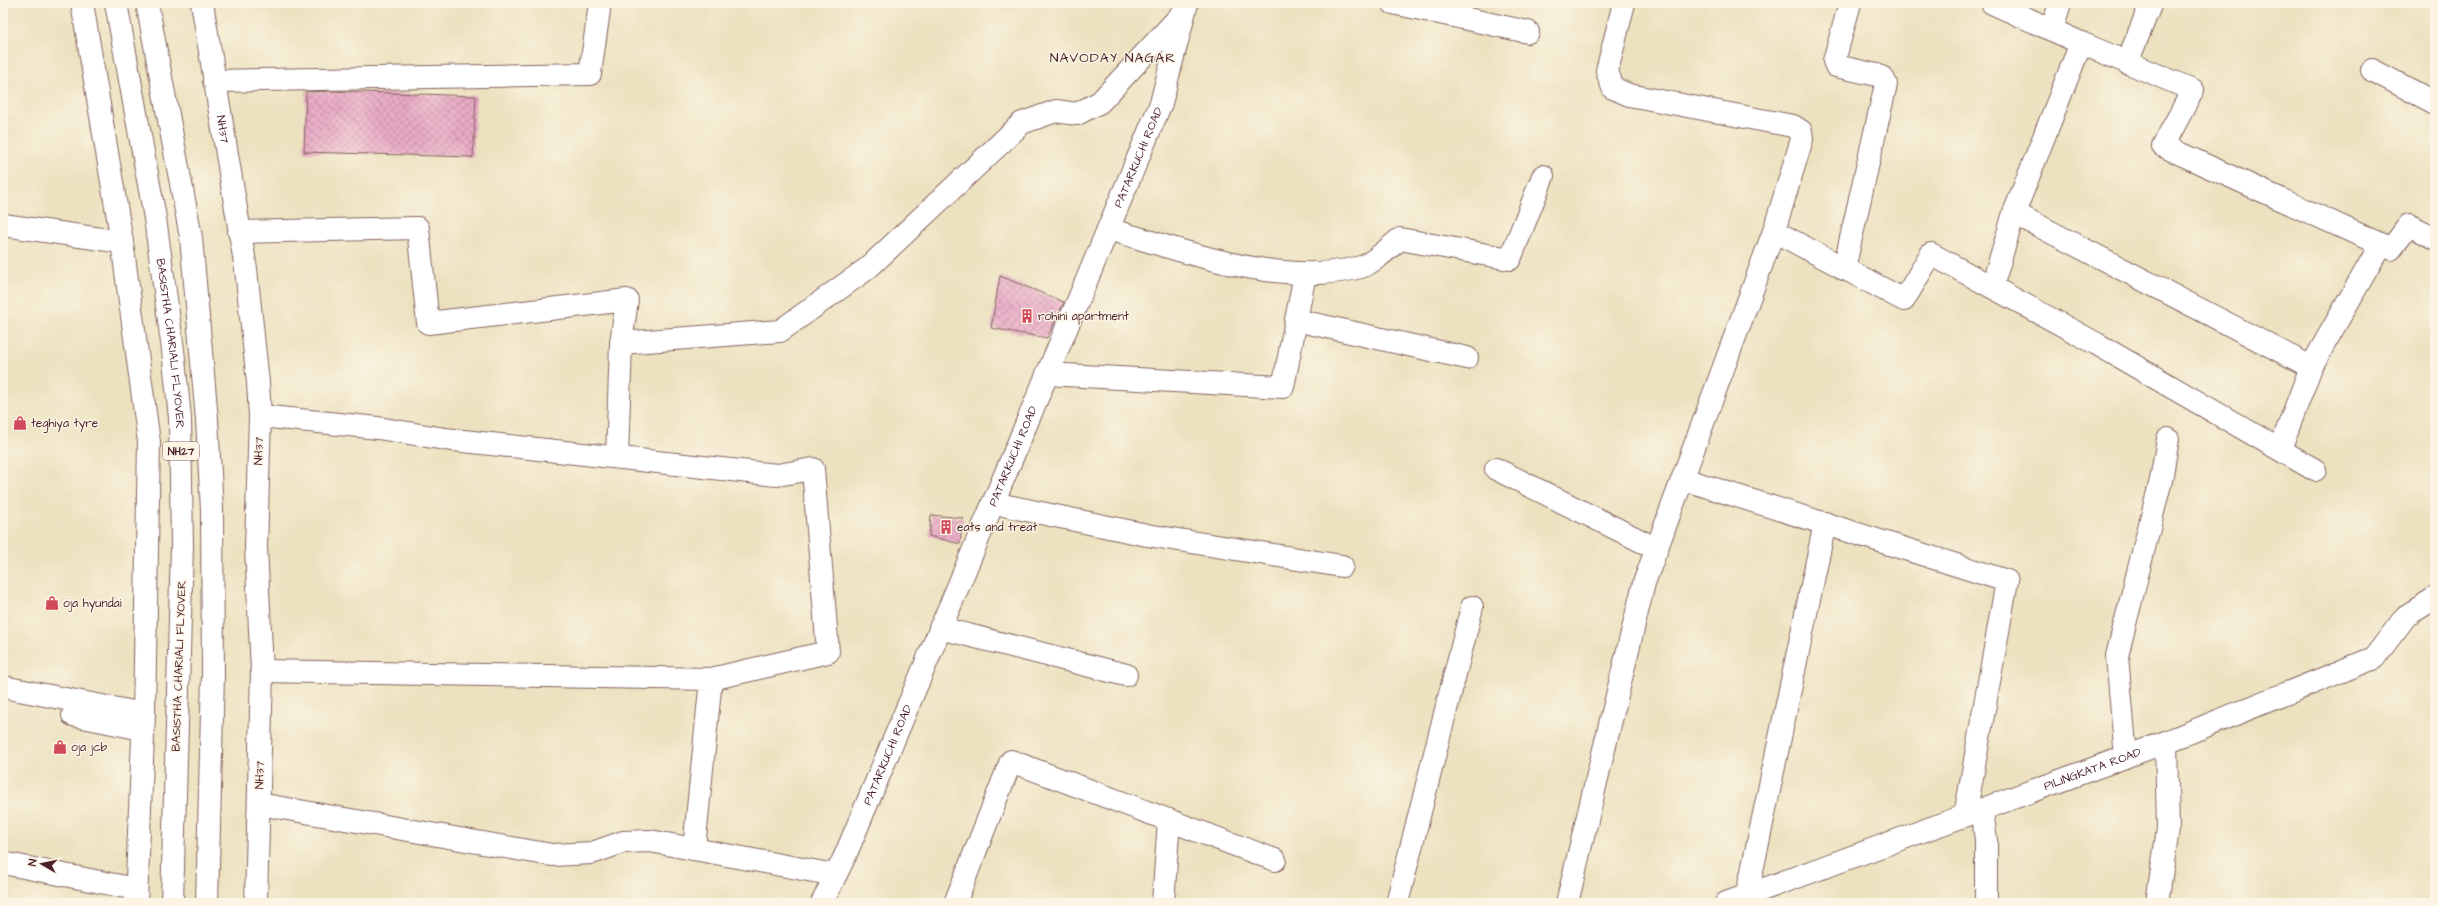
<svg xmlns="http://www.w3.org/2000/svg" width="2438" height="906" font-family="'Architects Daughter',sans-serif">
<defs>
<pattern id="building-cross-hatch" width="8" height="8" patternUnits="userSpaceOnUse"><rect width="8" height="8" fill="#eaacc7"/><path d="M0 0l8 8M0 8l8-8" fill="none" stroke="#c08ba2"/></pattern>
</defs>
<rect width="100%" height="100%" fill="#fcf5e5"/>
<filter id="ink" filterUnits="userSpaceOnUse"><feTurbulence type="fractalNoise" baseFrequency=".025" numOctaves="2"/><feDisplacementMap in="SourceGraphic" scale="8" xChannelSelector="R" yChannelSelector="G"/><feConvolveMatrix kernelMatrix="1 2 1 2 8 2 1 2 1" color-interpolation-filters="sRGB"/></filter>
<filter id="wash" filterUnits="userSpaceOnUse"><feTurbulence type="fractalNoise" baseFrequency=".012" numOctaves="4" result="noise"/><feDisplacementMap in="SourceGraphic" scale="16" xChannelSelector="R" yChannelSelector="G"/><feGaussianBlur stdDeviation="0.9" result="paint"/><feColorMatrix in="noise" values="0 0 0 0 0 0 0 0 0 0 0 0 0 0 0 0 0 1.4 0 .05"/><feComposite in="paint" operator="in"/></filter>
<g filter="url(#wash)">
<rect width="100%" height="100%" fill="#ece2c0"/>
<g id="blocks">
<!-- building -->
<path fill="url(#building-cross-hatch)" d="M333 91 476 96 473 157 304 152 306 92Z
M1000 276 1064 302 1047 338 991 328Z
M931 515 963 518 960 544 929 536Z"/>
</g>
</g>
<g filter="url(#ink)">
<use href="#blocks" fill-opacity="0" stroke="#83635f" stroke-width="1"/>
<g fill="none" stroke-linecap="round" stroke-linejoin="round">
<defs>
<g id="minor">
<path d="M82 3 122 242 149 442 144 714 136 903"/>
<path id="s1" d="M202 3 246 269 258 383 260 416 256 547 262 671 256 903"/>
<path d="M1393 3 1528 32"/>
<path d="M1624 3 1607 71 1613 88 1629 95 1793 126 1801 131 1802 139 1774 231"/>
<path d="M1992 3 2081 43 2193 90 2163 146 2391 249 2409 225 2435 238"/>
<path d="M2052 30 2060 3"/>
<path d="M2081 43 2014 213 2311 367 2381 244"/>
<path d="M2127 63 2151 3"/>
<path d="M2372 70 2435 103"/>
<path d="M214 81 590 74 600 3"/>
<path d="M3 225 122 242"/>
<path d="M1108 229C1186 251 1279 288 1361 267 1372 264 1391 246 1400 239L1510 259 1543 176"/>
<path d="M239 232 418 228 428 323 627 300 621 343 617 457"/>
<path d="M1844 269 1886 84 1883 78 1877 75 1836 66 1834 61 1850 3"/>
<path d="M1992 287 2014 213"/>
<path d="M1296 320 1467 358"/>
<path d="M621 343 780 331 868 268 1022 123 1056 111 1077 114 1100 102 1182 14"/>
<path d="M1047 374 1283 387 1305 274"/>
<path d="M260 416 378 428 445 439 777 475 813 469 828 652 711 679"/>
<path d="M2280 449 2311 367"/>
<path d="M1496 469 1657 549"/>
<path d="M1683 479 2007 581 1965 816"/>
<path d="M993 503 1147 535 1342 566"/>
<path d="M940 628 1126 675"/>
<path d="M262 671 711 679 694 849"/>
<path d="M3 687 144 714"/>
<path d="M73 715 137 728"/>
<path d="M2126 757 2117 656 2161 480 2168 439"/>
<path d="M259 804 552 855 592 853 623 842 650 841 835 875"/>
<path d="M1982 810 1986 840V903"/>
<path d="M3 863 136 889"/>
<path d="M1747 895 1825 523"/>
<path id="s2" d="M822 903 845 856 1161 103 1187 3"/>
<path d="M955 903 1011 761 1275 860"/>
<path d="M1163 903 1169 820"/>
<path d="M1397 903 1472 607"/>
<path d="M1567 903 1644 583 1774 231 1904 300 1931 254 2097 344 2315 470"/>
<path id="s3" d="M1726 903 2166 742 2374 658 2406 616 2435 598"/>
<path d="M2157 903 2168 829 2166 742"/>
</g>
<g id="highway">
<path id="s4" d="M116 3 155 218 173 350 180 418 182 546 172 903"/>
<path d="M147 3 191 237 207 420 212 510 213 675 207 903"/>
</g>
</defs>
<!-- minor casing -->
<use href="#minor" stroke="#83635f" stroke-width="24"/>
<!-- highway casing -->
<use href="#highway" stroke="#83635f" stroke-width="24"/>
<!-- minor -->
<use href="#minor" stroke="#fff" stroke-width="22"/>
<!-- highway -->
<use href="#highway" stroke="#fff" stroke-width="22"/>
</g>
</g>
<!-- icons -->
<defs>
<symbol id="building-bare" viewBox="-9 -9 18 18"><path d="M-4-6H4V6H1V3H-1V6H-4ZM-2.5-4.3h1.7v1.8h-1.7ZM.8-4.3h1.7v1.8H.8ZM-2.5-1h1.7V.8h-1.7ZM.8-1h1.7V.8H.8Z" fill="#d1495b" stroke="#fcf5e5" stroke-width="2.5" paint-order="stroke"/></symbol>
<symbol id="shop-bare" viewBox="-9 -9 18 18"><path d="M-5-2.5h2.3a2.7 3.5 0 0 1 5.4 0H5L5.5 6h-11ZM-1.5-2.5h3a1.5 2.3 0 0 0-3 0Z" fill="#d1495b" stroke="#fcf5e5" stroke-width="2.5" paint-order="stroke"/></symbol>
</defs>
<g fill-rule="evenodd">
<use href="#building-bare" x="1017" y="306" width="20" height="20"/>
<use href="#shop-bare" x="10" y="413" width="20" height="20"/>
<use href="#building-bare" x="936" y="517" width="20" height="20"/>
<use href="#shop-bare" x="42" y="593" width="20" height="20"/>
<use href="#shop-bare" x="50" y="737" width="20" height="20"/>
</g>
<g text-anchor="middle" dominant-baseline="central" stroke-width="3" stroke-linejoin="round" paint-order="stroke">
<!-- shield labels -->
<rect fill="#fcf5e5" stroke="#7f5f63" stroke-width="1" x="163" y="442" width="36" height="18" rx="3"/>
<g font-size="11" font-weight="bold" fill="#4a1f2b">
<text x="181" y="451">NH27</text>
</g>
<!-- street labels -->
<g font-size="12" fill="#4a1f2b" stroke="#fcf5e5">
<text stroke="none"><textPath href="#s1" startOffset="128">NH37</textPath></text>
<text stroke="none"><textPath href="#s2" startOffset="810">PATARKUCHI ROAD</textPath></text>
<text stroke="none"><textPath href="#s4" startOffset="345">BASISTHA CHARIALI FLYOVER</textPath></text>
<text transform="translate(259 451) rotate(-88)">NH37</text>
<text stroke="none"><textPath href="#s2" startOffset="486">PATARKUCHI ROAD</textPath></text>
<text transform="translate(179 666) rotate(-88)">BASISTHA CHARIALI FLYOVER</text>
<text stroke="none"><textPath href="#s2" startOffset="162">PATARKUCHI ROAD</textPath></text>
<text stroke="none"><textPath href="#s3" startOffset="390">PILINGKATA ROAD</textPath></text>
<text transform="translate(260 775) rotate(-88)">NH37</text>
</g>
<!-- poi labels -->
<g font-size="12" fill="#4a1f2b" stroke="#fcf5e5" text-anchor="start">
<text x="1038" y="316">rohini apartment</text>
<text x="31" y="423">teghiya tyre</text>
<text x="957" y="527">eats and treat</text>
<text x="63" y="603">oja hyundai</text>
<text x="71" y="747">oja jcb</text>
</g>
<!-- quarter labels -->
<g font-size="14" letter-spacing="1" fill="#4a1f2b" stroke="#fcf5e5">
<text x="1113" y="58">NAVODAY NAGAR</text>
</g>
</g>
<!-- margin -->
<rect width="2438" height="906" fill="none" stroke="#fcf5e5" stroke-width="16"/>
<!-- north arrow -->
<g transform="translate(42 864) rotate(279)" stroke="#fcf5e5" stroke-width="3" paint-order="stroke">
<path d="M0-3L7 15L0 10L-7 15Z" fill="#4a1f2b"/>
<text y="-6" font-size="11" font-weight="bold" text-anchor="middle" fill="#4a1f2b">N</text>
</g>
</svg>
